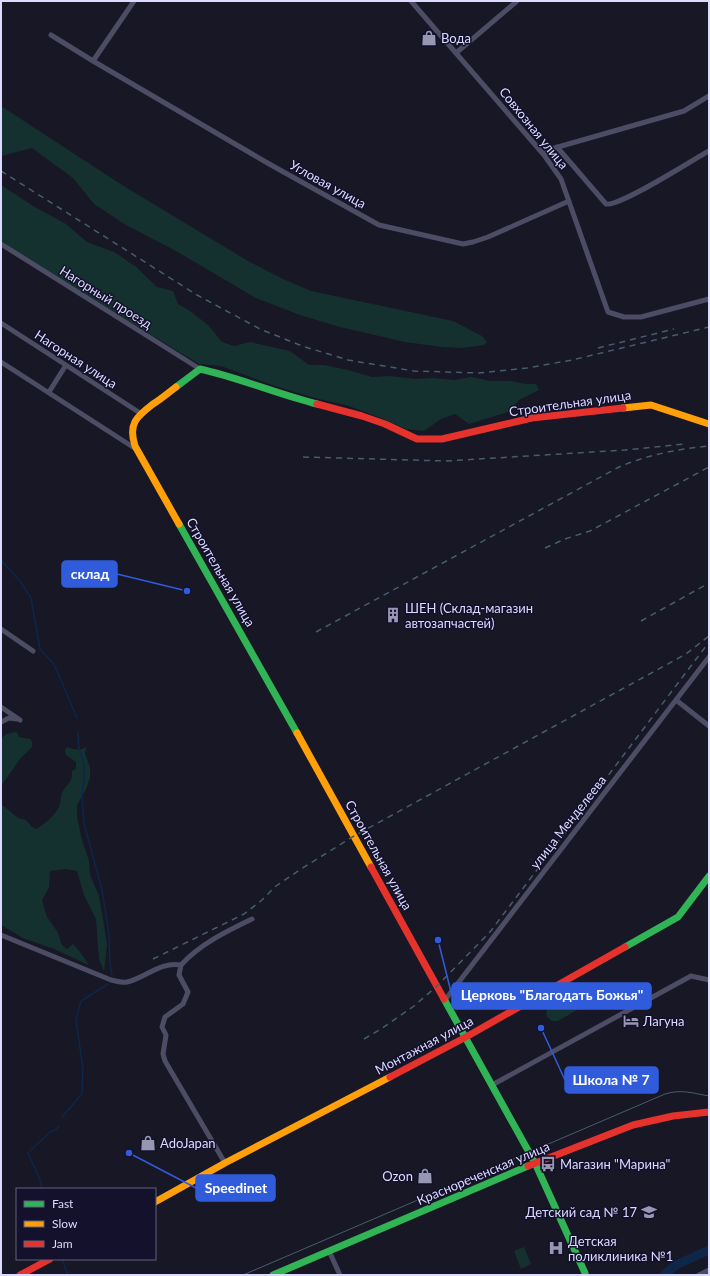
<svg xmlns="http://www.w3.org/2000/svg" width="710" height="1276" font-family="Lato,sans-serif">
<rect width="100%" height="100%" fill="#181725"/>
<!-- green -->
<path fill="#15312f" d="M1 106 122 185 248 261 281 278 311 291 453 321 482 336 487 342 484 345 462 348 442 347 405 342 340 327 300 315 256 298 176 251 126 225 94 204 73 178 32 148 1 156Z
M1 185 33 206 66 224 87 242 114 252 135 266 157 287 173 291 178 304 190 311 208 325 222 342 234 346 250 342 290 351 309 365H324L348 370 372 377 390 376 415 379 433 378 455 380 471 377 491 381H510L526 384H536L539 390 519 400 508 412 469 424 455 414 441 419 424 431 406 429 381 418 349 406 315 398 275 386 221 366 199 364 1 243Z
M17 732 19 737 30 739 32 742V747L20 759 1 786V740C4 733 10 733 17 732Z
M67 747C75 750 79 751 86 747L85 754 90 767V778L86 789 77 805V817L82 840 89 861 90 875 99 896 105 931 107 945 104 971 99 959 96 919 84 895 77 871 66 869 50 871 49 888 42 900 47 917 57 931 62 945 67 949 73 944 80 952 89 965 54 949 23 938 1 925V804L18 818 26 820 32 827 37 829C45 823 52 818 58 809 61 804 60 796 63 791 68 782 73 783 72 771L76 769V762L66 755 65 750Z
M579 991 584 996 585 1001 582 1007 558 1021H552L547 1017 546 1012C551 1003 570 992 579 991Z
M524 1247 531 1264 521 1269 514 1251Z"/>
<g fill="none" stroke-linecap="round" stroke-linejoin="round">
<!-- stream -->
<path stroke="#0d274a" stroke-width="1.5" d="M1 560 20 581 31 598 40 649 54 664 77 718
M78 733 79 748 84 764V778L82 794 84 823 102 890 109 934 110 965 112 975
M62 1117 82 1094 83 1069 76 1020 81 1001 108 984
M42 1189 41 1182 28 1153 50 1132 55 1130 59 1126
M62 1259 68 1275"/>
<!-- river -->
<path stroke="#0d274a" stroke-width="9" d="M664 1275 676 1265 709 1250"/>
<!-- street -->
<path stroke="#4c4d65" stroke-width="5" d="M411 1 544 155 561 179 608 312 624 317H641L709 299
M51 35 93 61 271 165 379 225 463 244 473 242 488 237 569 201
M456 53 517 1
M93 61 134 1
M557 147 606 204C620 207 692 160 709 151
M544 155 551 149 684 111 709 96
M1 244 200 369
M1 323 140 413
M1 362 136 449
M49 392 66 365
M1 629 33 651
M676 700 709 726
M1 707 20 720
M1 722 9 718 17 719
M1 935 111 980C116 981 122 983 127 982 145 978 161 961 181 965 200 944 227 931 252 919
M181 965 179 975 188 992 183 1004 165 1017 162 1027 166 1035 163 1054 165 1061 225 1163
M445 1000 709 657
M492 1085 691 976 709 980
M329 1251 340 1275
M699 1275 709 1270"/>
<!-- fast -->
<path stroke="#30b455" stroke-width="7" d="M176 387 200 369C240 378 277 394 317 404
M179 524 297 733
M625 947 678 917 709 876
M444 999 535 1163 585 1273
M273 1275 528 1166"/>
<!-- slow -->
<path stroke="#ff9f0a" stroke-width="7" d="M176 387C168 393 161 399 153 404 136 417 128 424 135 446L179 524
M623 408 651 405 709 424
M297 733 371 867
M155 1202 225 1163 390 1077"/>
<!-- jam -->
<path stroke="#e5322d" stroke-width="7" d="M317 404 362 416 385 424 417 439H442L532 418 623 408
M371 867 444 999
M390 1077 466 1037 625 947
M528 1166 633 1125 673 1116 709 1112
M20 1275 50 1259"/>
<!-- tram -->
<path stroke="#455d6d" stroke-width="1" d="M243 1275 665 1094C681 1089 692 1093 709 1096"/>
<!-- rail -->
<path stroke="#455d6d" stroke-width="1.5" stroke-dasharray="6 5" stroke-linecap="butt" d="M1 171 197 295 260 329 302 346 348 360 414 371 479 373 527 368 572 360 709 327
M598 348 674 329
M303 457 446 461 625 450 685 444
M545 548 565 539 590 531 709 467
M641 621 709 583
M316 632 619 467C647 455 678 449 709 446
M153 959 244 914 262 900 276 886 301 869 354 836 686 654 709 636
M364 1039 381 1029 414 1006 437 986 490 932 709 642"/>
</g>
<!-- icons -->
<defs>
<symbol id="shop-bare" viewBox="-9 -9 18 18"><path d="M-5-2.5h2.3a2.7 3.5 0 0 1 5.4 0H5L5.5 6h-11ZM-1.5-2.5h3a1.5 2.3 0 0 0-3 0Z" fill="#9796b3" stroke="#13112b" stroke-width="2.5" paint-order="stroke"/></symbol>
<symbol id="building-bare" viewBox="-9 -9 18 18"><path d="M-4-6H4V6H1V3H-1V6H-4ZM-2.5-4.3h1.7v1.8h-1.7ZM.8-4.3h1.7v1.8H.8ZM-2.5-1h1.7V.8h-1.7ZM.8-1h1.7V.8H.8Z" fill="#9796b3" stroke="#13112b" stroke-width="2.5" paint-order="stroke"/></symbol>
<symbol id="hotel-bare" viewBox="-9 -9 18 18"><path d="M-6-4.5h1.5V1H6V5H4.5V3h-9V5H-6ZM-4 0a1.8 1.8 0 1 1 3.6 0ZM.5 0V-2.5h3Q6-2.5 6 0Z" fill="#9796b3" stroke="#13112b" stroke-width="2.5" paint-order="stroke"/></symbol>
<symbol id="bus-bare" viewBox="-9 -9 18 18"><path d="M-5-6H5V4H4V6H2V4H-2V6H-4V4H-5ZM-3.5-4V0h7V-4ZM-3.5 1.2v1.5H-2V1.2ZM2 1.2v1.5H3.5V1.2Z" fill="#9796b3" stroke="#13112b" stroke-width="2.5" paint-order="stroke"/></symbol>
<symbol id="school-bare" viewBox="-9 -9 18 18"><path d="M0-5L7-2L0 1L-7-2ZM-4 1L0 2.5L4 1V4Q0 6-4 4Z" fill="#9796b3" stroke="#13112b" stroke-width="2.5" paint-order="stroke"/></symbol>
<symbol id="hospital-bare" viewBox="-9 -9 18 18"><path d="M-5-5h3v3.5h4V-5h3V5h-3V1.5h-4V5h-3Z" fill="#9796b3" stroke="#13112b" stroke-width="2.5" paint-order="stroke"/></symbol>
</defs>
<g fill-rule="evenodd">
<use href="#shop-bare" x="418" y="27" width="22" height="22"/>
<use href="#building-bare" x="382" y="604" width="22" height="22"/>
<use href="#hotel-bare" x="620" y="1010" width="22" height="22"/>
<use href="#shop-bare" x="137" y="1132" width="22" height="22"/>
<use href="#bus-bare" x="537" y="1153" width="22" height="22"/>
<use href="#shop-bare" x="414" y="1165" width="22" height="22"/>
<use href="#school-bare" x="638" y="1201" width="22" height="22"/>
<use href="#hospital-bare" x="545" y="1237" width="22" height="22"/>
</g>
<g text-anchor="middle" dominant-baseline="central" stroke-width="3" stroke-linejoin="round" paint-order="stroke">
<!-- poi labels -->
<g font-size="13" fill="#dcdaff" stroke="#13112b" text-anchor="start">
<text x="441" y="38">Вода</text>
<text x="405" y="608">ШЕН (Склад-магазин<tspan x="405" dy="15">автозапчастей)</tspan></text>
<text x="643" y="1021">Лагуна</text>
<text x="160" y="1143">AdoJapan</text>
<text x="560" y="1164">Магазин "Марина"</text>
<text x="413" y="1176" text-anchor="end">Ozon</text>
<text x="637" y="1212" text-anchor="end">Детский сад № 17</text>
<text x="568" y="1241">Детская<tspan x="568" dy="15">поликлиника №1</tspan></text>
</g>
<!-- street labels -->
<g font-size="13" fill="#dcdaff" stroke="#13112b">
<text transform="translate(534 128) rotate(51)">Совхозная улица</text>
<text transform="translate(328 184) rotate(29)">Угловая улица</text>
<text transform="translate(106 297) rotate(32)">Нагорный проезд</text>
<text transform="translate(76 359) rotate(33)">Нагорная улица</text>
<text transform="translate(570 403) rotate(-8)">Строительная улица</text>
<text transform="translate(221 572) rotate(60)">Строительная улица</text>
<text transform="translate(568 822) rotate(-52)">улица Менделеева</text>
<text transform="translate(379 855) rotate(61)">Строительная улица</text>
<text transform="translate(424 1045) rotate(-28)">Монтажная улица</text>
<text transform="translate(483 1173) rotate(-23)">Краснореченская улица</text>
</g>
</g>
<!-- callouts -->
<path fill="none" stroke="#305cdc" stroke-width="1.5" d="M187 591L117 574M438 940L452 996M541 1028L565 1080M129 1153L196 1188"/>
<g fill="#305cdc" stroke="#13112b" stroke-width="1.5">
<circle cx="187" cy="591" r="4"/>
<circle cx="438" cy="940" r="4"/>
<circle cx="541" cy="1028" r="4"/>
<circle cx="129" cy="1153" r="4"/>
</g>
<g fill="#305cdc" stroke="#305cdc" stroke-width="1.5">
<rect x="62" y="561" width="55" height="26" rx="4"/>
<rect x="452" y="983" width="199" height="26" rx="4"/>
<rect x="565" y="1067" width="93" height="26" rx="4"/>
<rect x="196" y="1175" width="79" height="26" rx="4"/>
</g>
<g font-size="14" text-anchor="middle" font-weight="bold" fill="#fff">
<text x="90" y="579">склад</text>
<text x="552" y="1000">Церковь "Благодать Божья"</text>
<text x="611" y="1085">Школа № 7</text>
<text x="236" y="1193">Speedinet</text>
</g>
<!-- border -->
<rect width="710" height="1276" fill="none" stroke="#dcdaff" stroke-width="4"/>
<!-- legend -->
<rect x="16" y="1188" width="140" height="72" fill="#13112b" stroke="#636180"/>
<rect x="24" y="1201" width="20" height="6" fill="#30b455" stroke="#636180"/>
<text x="52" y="1208" font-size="12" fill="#dcdaff">Fast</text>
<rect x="24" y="1221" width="20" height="6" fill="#ff9f0a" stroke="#636180"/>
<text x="52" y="1228" font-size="12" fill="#dcdaff">Slow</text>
<rect x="24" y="1241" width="20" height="6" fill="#e5322d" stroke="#636180"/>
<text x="52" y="1248" font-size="12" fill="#dcdaff">Jam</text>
</svg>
